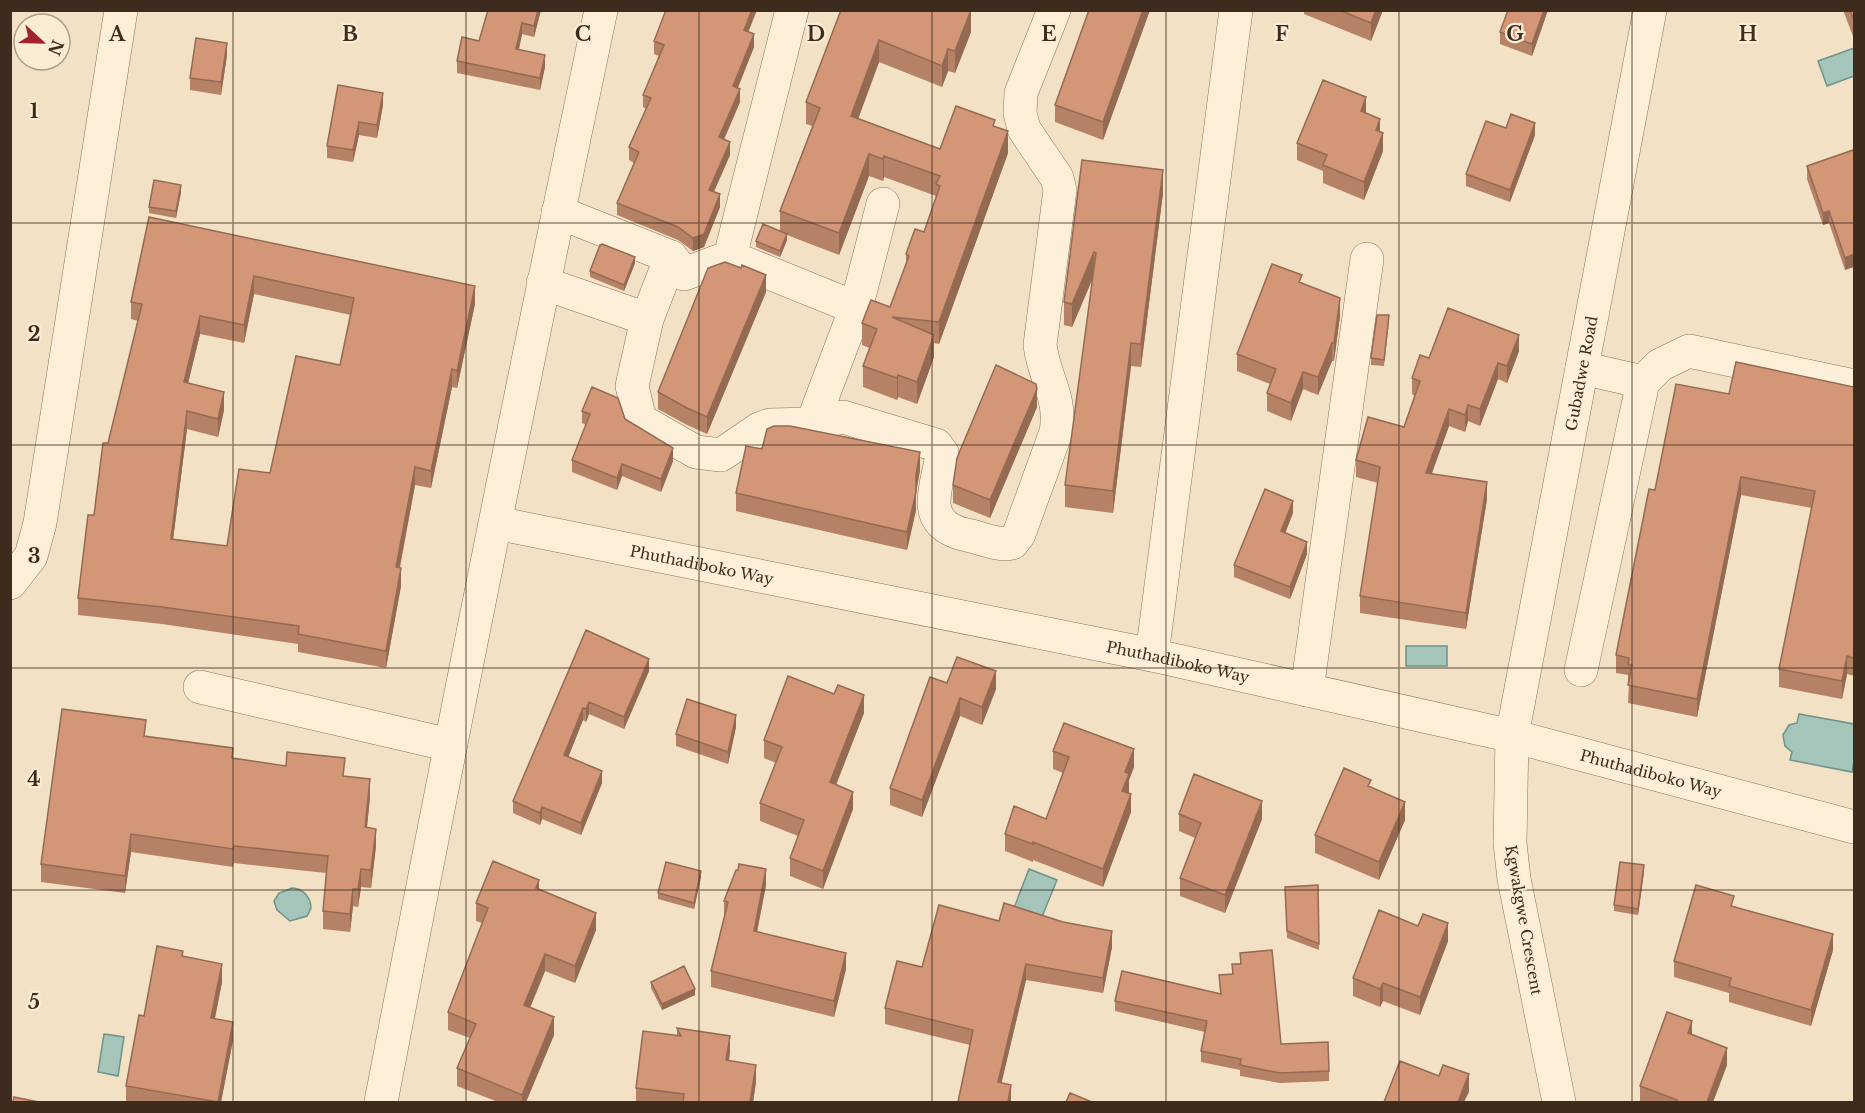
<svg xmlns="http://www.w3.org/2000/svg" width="1865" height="1113" font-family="'Libre Baskerville',serif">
<rect width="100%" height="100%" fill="#f2e1c4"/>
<!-- water -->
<path fill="#a6c5ba" stroke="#6c9488" stroke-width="1.5" d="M1854 48V76L1827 86 1818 61Z
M1406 646H1447V666H1406Z
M1799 714 1854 724V761L1852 772 1790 760 1792 752 1785 746 1783 735 1789 725 1797 723Z
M1029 869 1057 880 1039 924 1012 913Z
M292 888C303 888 311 898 311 908L307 916 290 921 277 910 274 901 279 893Z
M104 1034 124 1037 118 1076 98 1072Z"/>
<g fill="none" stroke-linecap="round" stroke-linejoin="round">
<defs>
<g id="street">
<path d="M558 212 671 257 684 274 730 257 792 10"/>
<path d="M671 257 647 319 632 386 640 420 696 452 721 455 759 429 770 425 812 424 843 417 936 445 942 453C940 479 920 515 952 530 959 534 967 535 975 537 986 540 1000 546 1012 543L1019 534 1056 432C1062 397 1044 378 1040 345L1060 190 1057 178 1024 129 1020 113 1021 93 1054 10"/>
<path d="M730 257 856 308"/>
<path d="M543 283 647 319"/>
<path d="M1582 368 1643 382 1660 365 1689 351 1854 386"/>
<path d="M812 424 856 308 883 204"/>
<path id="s1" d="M496 523 1152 655 1512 736 1854 827"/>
<path d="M10 583 31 556 40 523 121 10"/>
<path d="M1152 655 1236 10"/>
<path d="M1581 670 1643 382"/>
<path d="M200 687 450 745"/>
<path d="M1307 690 1367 259"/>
<path d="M381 1102C451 738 524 374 601 10"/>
<path id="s2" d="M1559 1102 1514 879 1510 843 1512 736 1650 10"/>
</g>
</defs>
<!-- street casing -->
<use href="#street" stroke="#8f7258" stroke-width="34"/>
<!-- street -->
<use href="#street" stroke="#fcefd9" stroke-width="33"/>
</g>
<!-- wall -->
<path fill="#b58266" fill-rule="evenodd" d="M541 10 534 37 522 34 519 50 545 67 540 90 457 73V61L479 41Z
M841 10 971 32 955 73 948 71 942 87 879 62 858 119 940 149 995 126 1008 153 939 344 934 343V357L917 404 898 397 897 400 863 387V366L869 348 862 345V323L890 307 906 264V254L924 232 936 196 884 177 883 181 869 176 839 255 787 235V240L780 257 756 247V241L780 231V211L812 126 806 124V102Z
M1089 10H1150L1103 140 1055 122V105Z
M1304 10H1383L1371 41 1304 14Z
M1508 10H1548L1532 56 1500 44V32Z
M1843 10H1854V39Z
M748 32 754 47 738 88 740 102 724 140 730 155 714 192 720 207 704 247 693 251 678 240 617 215V203L634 163 629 160V147L646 109 643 107V95L659 56 654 54V41Z
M227 55 221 95 190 90V78Z
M383 105 377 138 359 135 353 162 327 158V146Z
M1366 113 1380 132 1383 151 1364 200 1323 183V171L1297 160V143Z
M1535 135 1510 202 1466 186V174Z
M1854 153 1845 270 1829 223 1823 225 1807 179V166Z
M1082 160 1163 193 1141 367 1131 366 1113 513 1065 507V485L1093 278 1072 327 1064 325V302Z
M181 192 176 218 149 213V207Z
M149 217 475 304 457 388 452 387 431 488 415 485 400 568 401 586 386 668 298 652V644L162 624 78 615V598L108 443 138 321 131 319V302ZM254 294 351 315 340 365 270 473 227 546 173 539 187 429 218 437 224 410 188 383 200 334 244 343Z
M635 263 624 291 590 277V271Z
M1302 284 1340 316 1334 361H1332L1318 395 1303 389 1291 421 1267 411V393L1270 384 1237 371V354Z
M766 292 707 434 687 425 658 409V392Z
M1389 322 1384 366 1371 365V358Z
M1519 351 1507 383 1498 379 1480 426 1468 421 1465 432 1449 426 1432 473 1487 499 1466 629 1360 613V596L1378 483 1356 477V460L1404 427 1415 396 1412 394V378L1429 358Z
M1854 387V676L1847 674 1842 699 1779 687V669L1812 508 1741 495 1697 717 1628 703 1629 682H1628V675L1616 673V655L1655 490 1729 394Z
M1037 407 990 518 953 503V485Z
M582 411 625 419 673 461 661 492 622 476 617 490 572 472V460L586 425 582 423Z
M762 449 920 470 916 492V510L907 550 736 511V493Z
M1293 513 1285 533 1307 554 1290 599 1234 577V565Z
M586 630 649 671 624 729 589 714 586 722 583 720 568 757 602 783 581 835 542 819 540 825 513 813V801Z
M947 683 996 689 982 725 960 716 922 817 890 805V788Z
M864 713 836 785 853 809 823 889 790 876V858L798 836 760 821V803L776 763 764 758V740Z
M736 727 728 764 676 746V734Z
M146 736 233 758 344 777 370 797 367 828 376 846 371 888 361 887 358 907 353 906 350 932 323 929V911L326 873 234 863 233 867 131 852 125 893 41 882V864Z
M1053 751 1134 767 1129 780V793L1131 812 1103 887 1033 860V862L1005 851V834L1046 819 1063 773 1053 769Z
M1371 787 1405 820 1379 880 1315 853V835Z
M1179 814 1262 819 1225 913 1180 896V878L1195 838 1179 831Z
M1644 872 1638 915 1614 911V905Z
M701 877 694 909 658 899V893Z
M766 885 757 932 846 969 834 1017 711 987V971L724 917V901Z
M1318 885 1319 950 1287 938 1285 887Z
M539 890 596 930 575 983 545 971 530 1008 554 1035 526 1102H498L457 1086V1068L470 1038 448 1030V1012L482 923 476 921V903Z
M1734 906 1833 950 1811 1026 1729 1002V993L1674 977V961Z
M999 921 1112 947 1103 993 1026 980 1001 1083 1011 1101V1102H958L970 1045 885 1024V1008L922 967Z
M1418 926 1448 941 1420 1015 1383 1001 1380 1007 1353 996V978Z
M1240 953 1281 1044 1329 1071V1081L1280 1083 1240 1076V1070L1201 1062V1051L1205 1032 1115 1011V1001L1220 994 1219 975 1232 974V964H1240Z
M183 956 222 982 215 1019 233 1040 221 1102H126V1086Z
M651 982 695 995 662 1010 651 988Z
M677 1028 730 1052 729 1061 756 1082 753 1102H636V1088L677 1035Z
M1692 1035 1727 1065 1713 1102H1640V1086Z"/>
<!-- shaded-wall -->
<path fill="#946a53" d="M538 10H541L534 37V26Z
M752 10H757L744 43V30Z
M971 10V32L955 73V51Z
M1143 10H1150L1103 140V122Z
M1376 10H1383L1371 41V23Z
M1544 10H1548L1532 56V44Z
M522 23V34L516 60V49Z
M754 34V47L733 99V86Z
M879 40V62L851 138V116Z
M227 43V55L221 95V82Z
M948 49V71L942 87V66Z
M545 55V67L540 90V78Z
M740 89V102L719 150V137Z
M383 93V105L377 138V125Z
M1366 97V115L1361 111Z
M1380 119V137L1376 130Z
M359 122V135L353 162V150Z
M1535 123V135L1510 202V190Z
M1008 131V153L939 344V322Z
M1383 133V151L1364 200V182Z
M730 142V155L709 202V190Z
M869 154V176L839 255V233Z
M884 156V177L883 181V159Z
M1163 170V193L1141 367V344Z
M181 185V192L176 218V211Z
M720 194V207L704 247 693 251V238Z
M1829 211V223L1823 225V213Z
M787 234V240L780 257V251Z
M1094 252V275L1072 327V304Z
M1854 254V267L1845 270V258Z
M635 257V263L624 291V285Z
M766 275V292L707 434V417Z
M254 276V294L244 343V325Z
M475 286V304L457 388V371Z
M1340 298V316L1334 361V343Z
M200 316V334L184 400V382Z
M934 335V357L917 404V382Z
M1519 335V351L1507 383V366Z
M1131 343V366L1113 513V491Z
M1332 343V361L1318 395V377Z
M1498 363V379L1480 426V409Z
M452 369V387L431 488V471Z
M1303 372V389L1291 421V403Z
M898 375V397L897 400V378Z
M1037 389V407L990 518V500Z
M224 392V410L218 437V419Z
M1468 405V421L1465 432V415Z
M1449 409V426L1426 489V473Z
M187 411V429L171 556V539Z
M673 448V461L661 492V479Z
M920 452V470L916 493V475Z
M622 464V476L617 490V478Z
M415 467V485L396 585V567Z
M1741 477V495L1697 717V699Z
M1487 482V499L1466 629V613Z
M916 492V510L907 550V532Z
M1293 501V513L1281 544V531Z
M1307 542V554L1290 599V587Z
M401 568V586L386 668V651Z
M1847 656V674L1842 699V681Z
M649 659V671L624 729V717Z
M996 671V689L982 725V707Z
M864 695V713L830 800V782Z
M960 698V716L922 817V800Z
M589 702V714L586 722V709Z
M583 708V720L564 768V755Z
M736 715V727L728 764V752Z
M1134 749V767L1129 780V792L1122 809V791L1125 772Z
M602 771V783L581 835V823Z
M370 779V797L365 845V827Z
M853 792V809L823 889V871Z
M1131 794V812L1103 887V869Z
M1262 801V819L1225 913V895Z
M1405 802V820L1379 880V862Z
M542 807V819L540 825V813Z
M376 829V846L371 888V870Z
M131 834V852L125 893V876Z
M1644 865V872L1638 915V909Z
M361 869V887L358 907V889Z
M766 869V885L754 947V931Z
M701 871V877L694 909V903Z
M539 880V897L536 888Z
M353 889V906L350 932V914Z
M596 913V930L575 983V966Z
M1448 923V941L1420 1015V997Z
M1112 931V947L1103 993V978Z
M1833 934V950L1811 1026V1010Z
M846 953V969L834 1017V1001Z
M545 954V971L524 1022V1005Z
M222 964V982L211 1036V1018Z
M1026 964V980L998 1098V1082Z
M1383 983V1001L1380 1007V989Z
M695 989V995L662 1010V1004Z
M554 1017V1035L526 1102H522V1095Z
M1692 1021V1039L1688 1033Z
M233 1022V1040L221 1102H218Z
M730 1036V1052L726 1077V1060Z
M1727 1048V1065L1713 1102H1707Z
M756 1065V1082L753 1102H750Z
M1469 1074V1092L1464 1102H1458Z
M1011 1085V1102H1008Z"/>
<!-- building -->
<path fill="#d39777" stroke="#946a53" stroke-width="1.5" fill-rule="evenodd" d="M488 10H538L534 26 522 23 516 49 545 55 540 78 457 61 462 37 479 41Z
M666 10H752L744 30 754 34 733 86 740 89 719 137 730 142 709 190 720 194 704 234 693 238 678 227 617 203 639 152 629 147 651 98 643 95 664 45 654 41Z
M841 10H971L955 51 948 49 942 66 879 40 851 116 940 149 956 106 995 120 993 126 1008 131 939 322 892 317 934 335 917 382 898 375 897 378 863 366 877 329 862 323 871 300 890 307 909 256 906 254 915 229 924 232 940 186 936 184 940 176 884 156 883 159 869 154 839 233 780 211 820 108 806 102Z
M1089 10H1143L1103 122 1055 105Z
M1339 10H1376L1371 23Z
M1508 10H1544L1532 44 1500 32Z
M1850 10H1854V21Z
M196 38 227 43 221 82 190 78Z
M1323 80 1366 97 1361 111 1380 119 1376 130 1383 133 1364 182 1323 165 1327 155 1297 143Z
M338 85 383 93 377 125 359 122 353 150 327 146Z
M1511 114 1535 123 1510 190 1466 174 1486 121 1506 128Z
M1853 150 1854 153V254L1845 258 1829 211 1823 213 1807 166Z
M1082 160 1163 170 1141 344 1131 343 1113 491 1065 485 1096 253 1094 252 1072 304 1064 302Z
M154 180 181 185 176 211 149 207Z
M149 217 475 286 457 371 452 369 431 471 415 467 396 567 401 568 386 651 298 634 299 626 162 607 78 598 88 515H94L103 443H108L142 304 131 302ZM254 276 354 298 340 365 296 356 270 473 239 469 227 546 171 539 187 411 218 419 224 392 184 382 200 316 244 325Z
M763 224 787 234 780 251 756 241Z
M602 244 635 257 624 285 590 271 600 245Z
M725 262 741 268 742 265 766 275 707 417 687 408 658 392 708 268Z
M1272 264 1302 275 1299 282 1340 298 1334 343H1332L1318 377 1303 372 1291 403 1267 393 1276 369 1237 354Z
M1448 308 1519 335 1507 366 1498 363 1480 409 1468 405 1465 415 1449 409 1426 473 1487 482 1466 613 1360 596 1380 467 1356 460 1368 417 1404 427 1420 381 1412 378 1420 355 1429 358Z
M1377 315H1389L1384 360 1371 358Z
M1736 362 1854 387V658L1847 656 1842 681 1779 669 1815 491 1741 477 1697 699 1628 685 1632 665 1628 664 1629 658 1616 655 1649 489 1655 490 1676 384 1729 394Z
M996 365 1036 384 1037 389 990 500 953 485 957 458Z
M592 387 618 398 625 419 673 448 661 479 622 464 617 478 572 460 590 414 582 411Z
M774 426H790L920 452 916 475V492L907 532 736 493 746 446 762 449 767 429Z
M1265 489 1293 501 1281 531 1307 542 1290 587 1234 565Z
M586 630 649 659 624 717 589 702 586 709 583 708 564 755 602 771 581 823 542 807 540 813 513 801Z
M957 657 996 671 982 707 960 698 922 800 890 788 930 677 947 683Z
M788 676 834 694 838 685 864 695 830 782 853 792 823 871 790 858 804 820 760 803 782 747 764 740Z
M687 699 736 715 728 752 676 734Z
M62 709 146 720 144 736 233 748 232 758 286 766 287 752 345 758 343 776 370 779 365 827 376 829 371 870 361 869 358 889H353L350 914 323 911 328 856 234 846 233 849 131 834 125 876 41 864Z
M1064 723 1134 749 1125 772 1129 774 1122 791 1131 794 1103 869 1033 842V844L1005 834 1014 806 1046 819 1069 757 1053 751Z
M1344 768 1371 780 1368 786 1405 802 1379 862 1315 835Z
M1194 774 1262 801 1225 895 1180 878 1201 823 1179 814Z
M493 861 539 880 536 888 596 913 575 966 545 954 524 1005 554 1017 522 1095 457 1068 476 1024 448 1012 488 908 476 903Z
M666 862 701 871 694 903 658 893Z
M1620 862 1644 865 1638 909 1614 905Z
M739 864 766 869 754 931 846 953 834 1001 711 971 728 902 724 901 736 870H738Z
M1318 885 1319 944 1287 931 1285 887Z
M1696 885 1734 896 1731 906 1833 934 1811 1010 1729 986 1731 978 1674 961Z
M1004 903 1063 922 1112 931 1103 978 1026 964 998 1082 1011 1085 1008 1102H958L973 1030 885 1008 897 961 922 967 939 905 999 921Z
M1379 910 1418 926 1423 914 1448 923 1420 997 1383 983 1380 989 1353 978Z
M157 946 183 951 182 956 222 964 211 1018 233 1022 218 1102 126 1086 139 1015 144 1016Z
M1272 950 1281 1044 1328 1042 1329 1071 1280 1073 1240 1065 1241 1059 1201 1051 1207 1021 1115 1001 1122 971 1221 994 1219 975 1233 974 1232 964H1241L1240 953Z
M684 966 695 989 662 1004 651 982Z
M1667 1012 1692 1021 1688 1033 1727 1048 1707 1102H1676L1677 1100 1640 1086Z
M677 1028 730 1036 726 1060 756 1065 750 1102H683L684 1094 636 1088 643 1031 681 1036Z
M1400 1061 1439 1076 1443 1065 1469 1074 1458 1102H1384Z
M1070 1093 1092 1102H1066Z
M14 1097 39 1102H13Z"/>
<!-- grid -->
<path fill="none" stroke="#3d2b1e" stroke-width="1.5" stroke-opacity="0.55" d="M233 10V1102M466 10V1102M699 10V1102M932 10V1102M1166 10V1102M1399 10V1102M1632 10V1102M10 223H1854M10 445H1854M10 668H1854M10 890H1854"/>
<g text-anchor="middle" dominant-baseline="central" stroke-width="4.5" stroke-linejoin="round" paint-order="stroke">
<!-- street labels -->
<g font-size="15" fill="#3d2b1e" stroke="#f8ecd5">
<text stroke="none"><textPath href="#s2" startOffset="740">Gubadwe Road</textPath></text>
<text stroke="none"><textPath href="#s1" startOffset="210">Phuthadiboko Way</textPath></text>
<text stroke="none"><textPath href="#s1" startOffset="696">Phuthadiboko Way</textPath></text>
<text stroke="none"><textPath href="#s1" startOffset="1182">Phuthadiboko Way</textPath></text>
<text transform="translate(1524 920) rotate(80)">Kgwakgwe Crescent</text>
</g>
</g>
<g font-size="20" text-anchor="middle" font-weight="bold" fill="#3d2b1e" stroke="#f8ecd5" stroke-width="4.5" stroke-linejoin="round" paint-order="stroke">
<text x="117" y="41">A</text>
<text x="350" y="41">B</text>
<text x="583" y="41">C</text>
<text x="816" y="41">D</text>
<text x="1049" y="41">E</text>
<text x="1282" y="41">F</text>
<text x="1515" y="41">G</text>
<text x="1748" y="41">H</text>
<text x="34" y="118">1</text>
<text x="34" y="341">2</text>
<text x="34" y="563">3</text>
<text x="34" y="786">4</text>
<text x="34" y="1009">5</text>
</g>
<!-- border -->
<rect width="1865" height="1113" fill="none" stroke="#3d2b1e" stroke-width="24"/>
<!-- north arrow -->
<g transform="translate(42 42) rotate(112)"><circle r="28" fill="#f8ecd5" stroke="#ad9f8c" stroke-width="1.5"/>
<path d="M0-4.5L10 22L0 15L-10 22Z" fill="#a3232c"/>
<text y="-9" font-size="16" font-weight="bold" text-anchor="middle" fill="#3d2b1e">N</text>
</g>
</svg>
